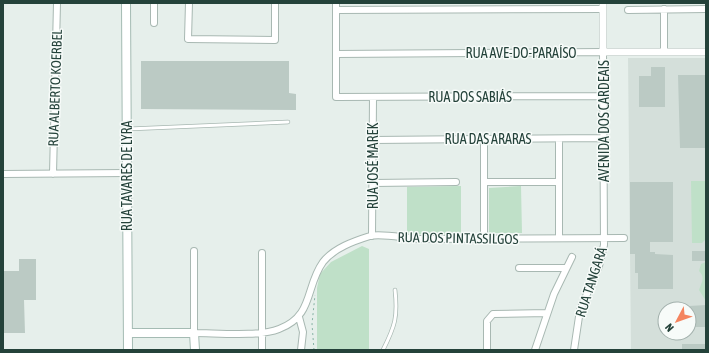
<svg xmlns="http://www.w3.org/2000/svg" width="709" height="353" font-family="'Asap Condensed',sans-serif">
<rect width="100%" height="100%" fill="#e6efeb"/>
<!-- built -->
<path fill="#d4dfda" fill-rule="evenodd" d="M628 58H706V350H631ZM665 309H689V333H665Z"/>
<!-- green -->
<path fill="#bfe0c8" d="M691 181H706V239L702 243H692Z
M461 186V235L407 234V187Z
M521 186 522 233H489V188Z
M362 246 369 249V350H317V288L320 274 331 262Z
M706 262V301L699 290C701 283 706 278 699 271L701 264Z"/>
<!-- building -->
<path fill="#bbcac4" d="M141 61H289V93L296 94V110L141 109Z
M651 67H665V107H639V76H651Z
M678 75H706V148H680Z
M630 182H673V242H650V252H655V254L673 255V289H638V273H635V254H630Z
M692 251H706V261H692Z
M19 259H36V300H24L25 333H3V271H19Z
M706 305V327H689V306Z
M682 344H706V350H682Z"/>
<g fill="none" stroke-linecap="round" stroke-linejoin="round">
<defs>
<path id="service" d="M128 129 288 122
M383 350C395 326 398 317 395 290"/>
<path id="minor" d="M189 3 188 39 275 40V3
M336 3V97L604 96
M664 9V52
M336 10 603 9
M628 10 706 9
M154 23V3
M336 54 603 52 604 245 599 266 580 310 574 350
M484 139V239
M559 139V238
M373 140 604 138
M3 174 127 173
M53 174 57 3
M484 182H559
M373 183 456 182
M372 236 373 97
M194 251V333C217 333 259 337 279 329 314 316 305 287 323 262 334 248 354 241 370 236 382 233 408 239 422 239 489 239 557 238 624 238
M262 253V350
M519 268H566
M299 317 303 332 301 350
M487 350V321L493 314 547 313
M535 350 554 294 572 257"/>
<path id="tertiary" d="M603 3V52H706"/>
<path id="secondary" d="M126 3 128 350
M128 333H194L195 350"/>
</defs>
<!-- service casing -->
<use href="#service" stroke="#a8b8b2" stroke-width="4.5"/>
<!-- minor casing -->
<use href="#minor" stroke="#a8b8b2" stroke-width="8"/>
<!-- tertiary casing -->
<use href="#tertiary" stroke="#a8b8b2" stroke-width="8"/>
<!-- secondary casing -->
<use href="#secondary" stroke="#a4bbb3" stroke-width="10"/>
<!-- path -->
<path stroke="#86b3a5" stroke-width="1" stroke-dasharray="2 3" stroke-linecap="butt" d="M314 350 312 324 315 295"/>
<!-- service -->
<use href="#service" stroke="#fff" stroke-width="3"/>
<!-- minor -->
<use href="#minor" stroke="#fff" stroke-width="6"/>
<!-- tertiary -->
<use href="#tertiary" stroke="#fff" stroke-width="7"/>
<!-- secondary -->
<use href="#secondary" stroke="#fff" stroke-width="8"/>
</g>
<g text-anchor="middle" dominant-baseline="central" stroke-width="3" stroke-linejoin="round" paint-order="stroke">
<!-- street labels -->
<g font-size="14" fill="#24423a" stroke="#f7fbf9">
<text x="521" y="53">RUA AVE-DO-PARAÍSO</text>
<text transform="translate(55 88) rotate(-88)">RUA ALBERTO KOERBEL</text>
<text x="470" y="97">RUA DOS SABIÁS</text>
<text transform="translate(604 121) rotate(-90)">AVENIDA DOS CARDEAIS</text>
<text x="488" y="139">RUA DAS ARARAS</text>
<text transform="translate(373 166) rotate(-90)">RUA JOSÉ MAREK</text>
<text transform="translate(127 176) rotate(-90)">RUA TAVARES DE LYRA</text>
<text transform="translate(458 238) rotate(1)">RUA DOS PINTASSILGOS</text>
<text transform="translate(591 282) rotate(-72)">RUA TANGARÁ</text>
</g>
</g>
<!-- border -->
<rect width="709" height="353" fill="none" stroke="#24423a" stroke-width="8"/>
<!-- north arrow -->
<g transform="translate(677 321) rotate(229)"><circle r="19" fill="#f7fbf9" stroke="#a3b1ad"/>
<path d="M0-3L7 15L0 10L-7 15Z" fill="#f4845f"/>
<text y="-6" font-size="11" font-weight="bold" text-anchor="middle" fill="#24423a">N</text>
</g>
</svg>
